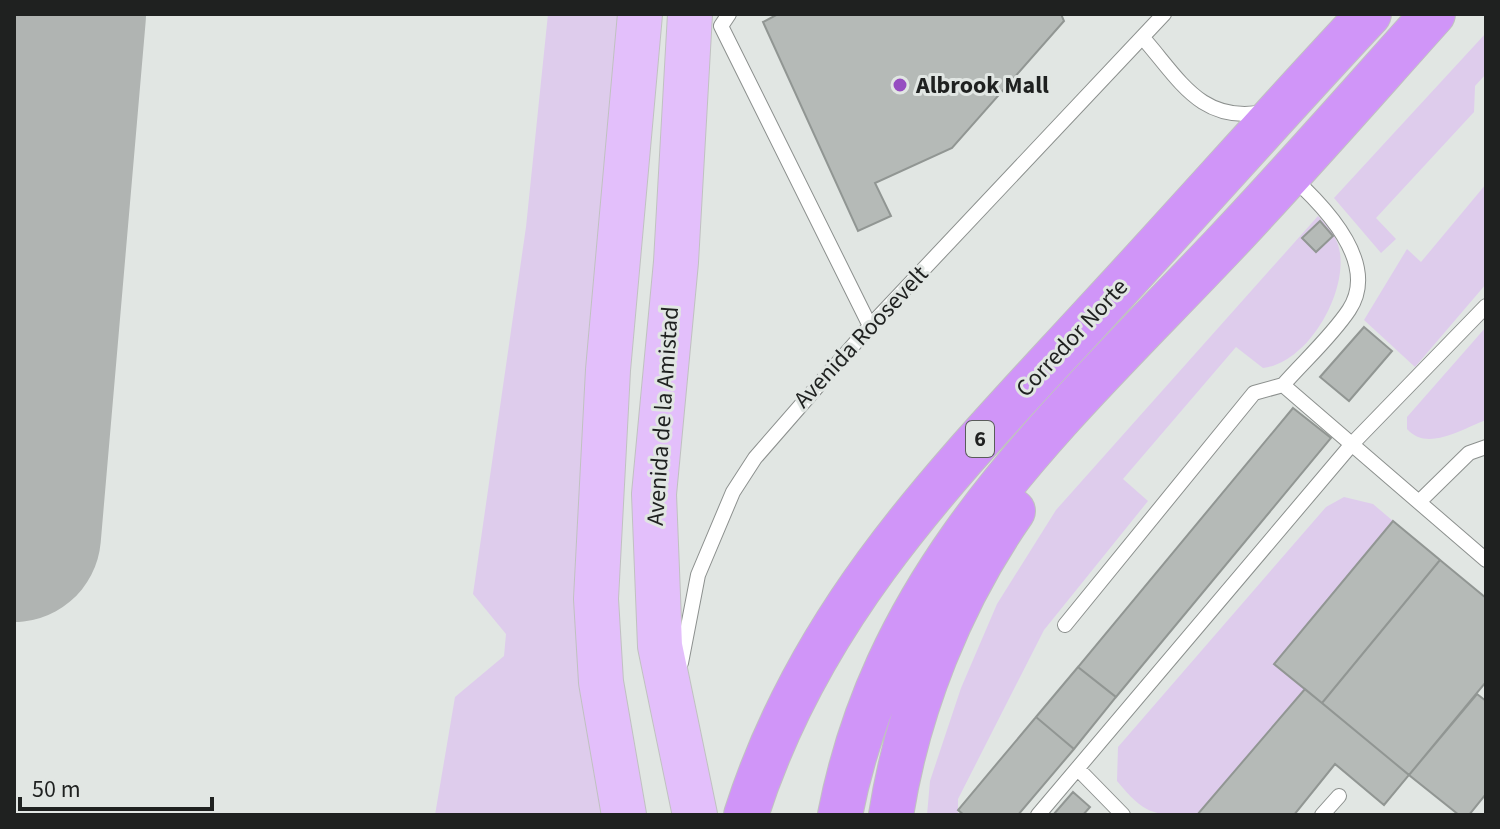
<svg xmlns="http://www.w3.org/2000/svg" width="1500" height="829" font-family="'Source Sans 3',sans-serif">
<rect width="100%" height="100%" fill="#e1e6e3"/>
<!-- green -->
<path fill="#deccec" d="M548 14H621L603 815H435L455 697 504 656 506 634 473 594 526 227Z
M1486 33V74L1475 86 1474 112 1376 218 1396 239 1381 253 1334 198Z
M1486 184V284L1415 367 1364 320 1407 249 1421 262Z
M1318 216C1328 226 1338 238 1340 253 1346 296 1307 363 1263 368L1236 347 1123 479 1148 501 1044 630 958 799V815H927L930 781 961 688 997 604 1056 510Z
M1486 327V420C1462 429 1427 452 1407 429V417Z
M1344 497 1373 504 1393 521 1305 689 1197 815C1153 815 1146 816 1117 781L1118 747 1326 507Z"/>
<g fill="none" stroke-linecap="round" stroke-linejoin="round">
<!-- runway -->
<path stroke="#b0b4b2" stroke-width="174" d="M14 535 59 14"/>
</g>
<!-- building -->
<path fill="#b5bab7" stroke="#919693" stroke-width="2" d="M778 14H1061L1064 21 952 148 875 183 891 216 858 231 763 22Z
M1320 221 1333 236 1316 252 1302 238Z
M1364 327 1392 351 1349 401 1320 377Z
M1293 408 1331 438 1116 697 1078 667Z
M1393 521 1440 560 1322 703 1274 664Z
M1440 560 1486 598V682L1409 775 1322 703Z
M1078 667 1116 697 1074 749 1036 717Z
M1305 689 1409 775 1384 805 1335 764 1294 815H1197Z
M1477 694 1486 701V794L1469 815H1459L1409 775Z
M1036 717 1074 749 1018 815H964L958 810Z
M1073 792 1090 807 1083 815H1053Z"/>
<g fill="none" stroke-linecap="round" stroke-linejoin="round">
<defs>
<path id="service" d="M729 14 721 26 870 326
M1143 38C1180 80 1201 124 1264 112
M1292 177C1324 206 1380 263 1349 310 1331 337 1304 361 1283 385L1486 560
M1420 501 1469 453 1486 447
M1065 625 1254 393 1283 385
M681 663 698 575 733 492 755 458 870 326 1164 14
M1078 769 1123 815
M1038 815 1352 444 1486 306
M1322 815 1339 796"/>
<path id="primary" d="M690 14 676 262 654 494 660 646 695 815
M624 815 601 682 596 599 608 370 640 14"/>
<path id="motorway" d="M746 815C813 605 954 467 1099 309 1190 211 1278 111 1369 14
M840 815C888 569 1057 421 1222 247 1294 171 1363 92 1433 14
M891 815C908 708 951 600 1013 511"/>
</defs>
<!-- service casing -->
<use href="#service" stroke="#8c908e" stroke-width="16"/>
<!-- primary casing -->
<use href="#primary" stroke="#c0c1c1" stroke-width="46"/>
<!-- motorway casing -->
<use href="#motorway" stroke="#c0c1c1" stroke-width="46"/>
<!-- service -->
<use href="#service" stroke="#fff" stroke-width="14"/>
<!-- primary -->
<use href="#primary" stroke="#e3bffb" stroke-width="44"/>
<!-- motorway -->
<use href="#motorway" stroke="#d095f8" stroke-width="44"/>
</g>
<!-- markers -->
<circle fill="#964ec1" stroke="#e1e6e3" stroke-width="3" cx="900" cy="85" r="8"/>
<g text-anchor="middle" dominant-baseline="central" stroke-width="6" stroke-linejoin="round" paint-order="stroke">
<!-- shield labels -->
<rect fill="#e1e6e3" stroke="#595c5a" stroke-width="2" x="966" y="421" width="28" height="36" rx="6"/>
<g font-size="22" font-weight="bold" fill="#1f2120">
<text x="980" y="439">6</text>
</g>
<!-- poi labels -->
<g font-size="24" font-weight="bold" fill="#1f2120" stroke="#e1e6e3" text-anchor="start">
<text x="916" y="85">Albrook Mall</text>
</g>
<!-- street labels -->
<g font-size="24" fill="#1f2120" stroke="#e1e6e3">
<text transform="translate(861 337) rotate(-47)">Avenida Roosevelt</text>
<text transform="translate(1072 338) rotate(-47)">Corredor Norte</text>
<text transform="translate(663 416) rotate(-86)">Avenida de la Amistad</text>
</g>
</g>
<!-- border -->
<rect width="1500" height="829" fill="none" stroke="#1f2120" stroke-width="32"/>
<!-- scale -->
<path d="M20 797v12h192v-12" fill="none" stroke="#1f2120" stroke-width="4"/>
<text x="32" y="797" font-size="24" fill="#1f2120" stroke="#e1e6e3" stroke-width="6" paint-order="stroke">50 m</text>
</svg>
